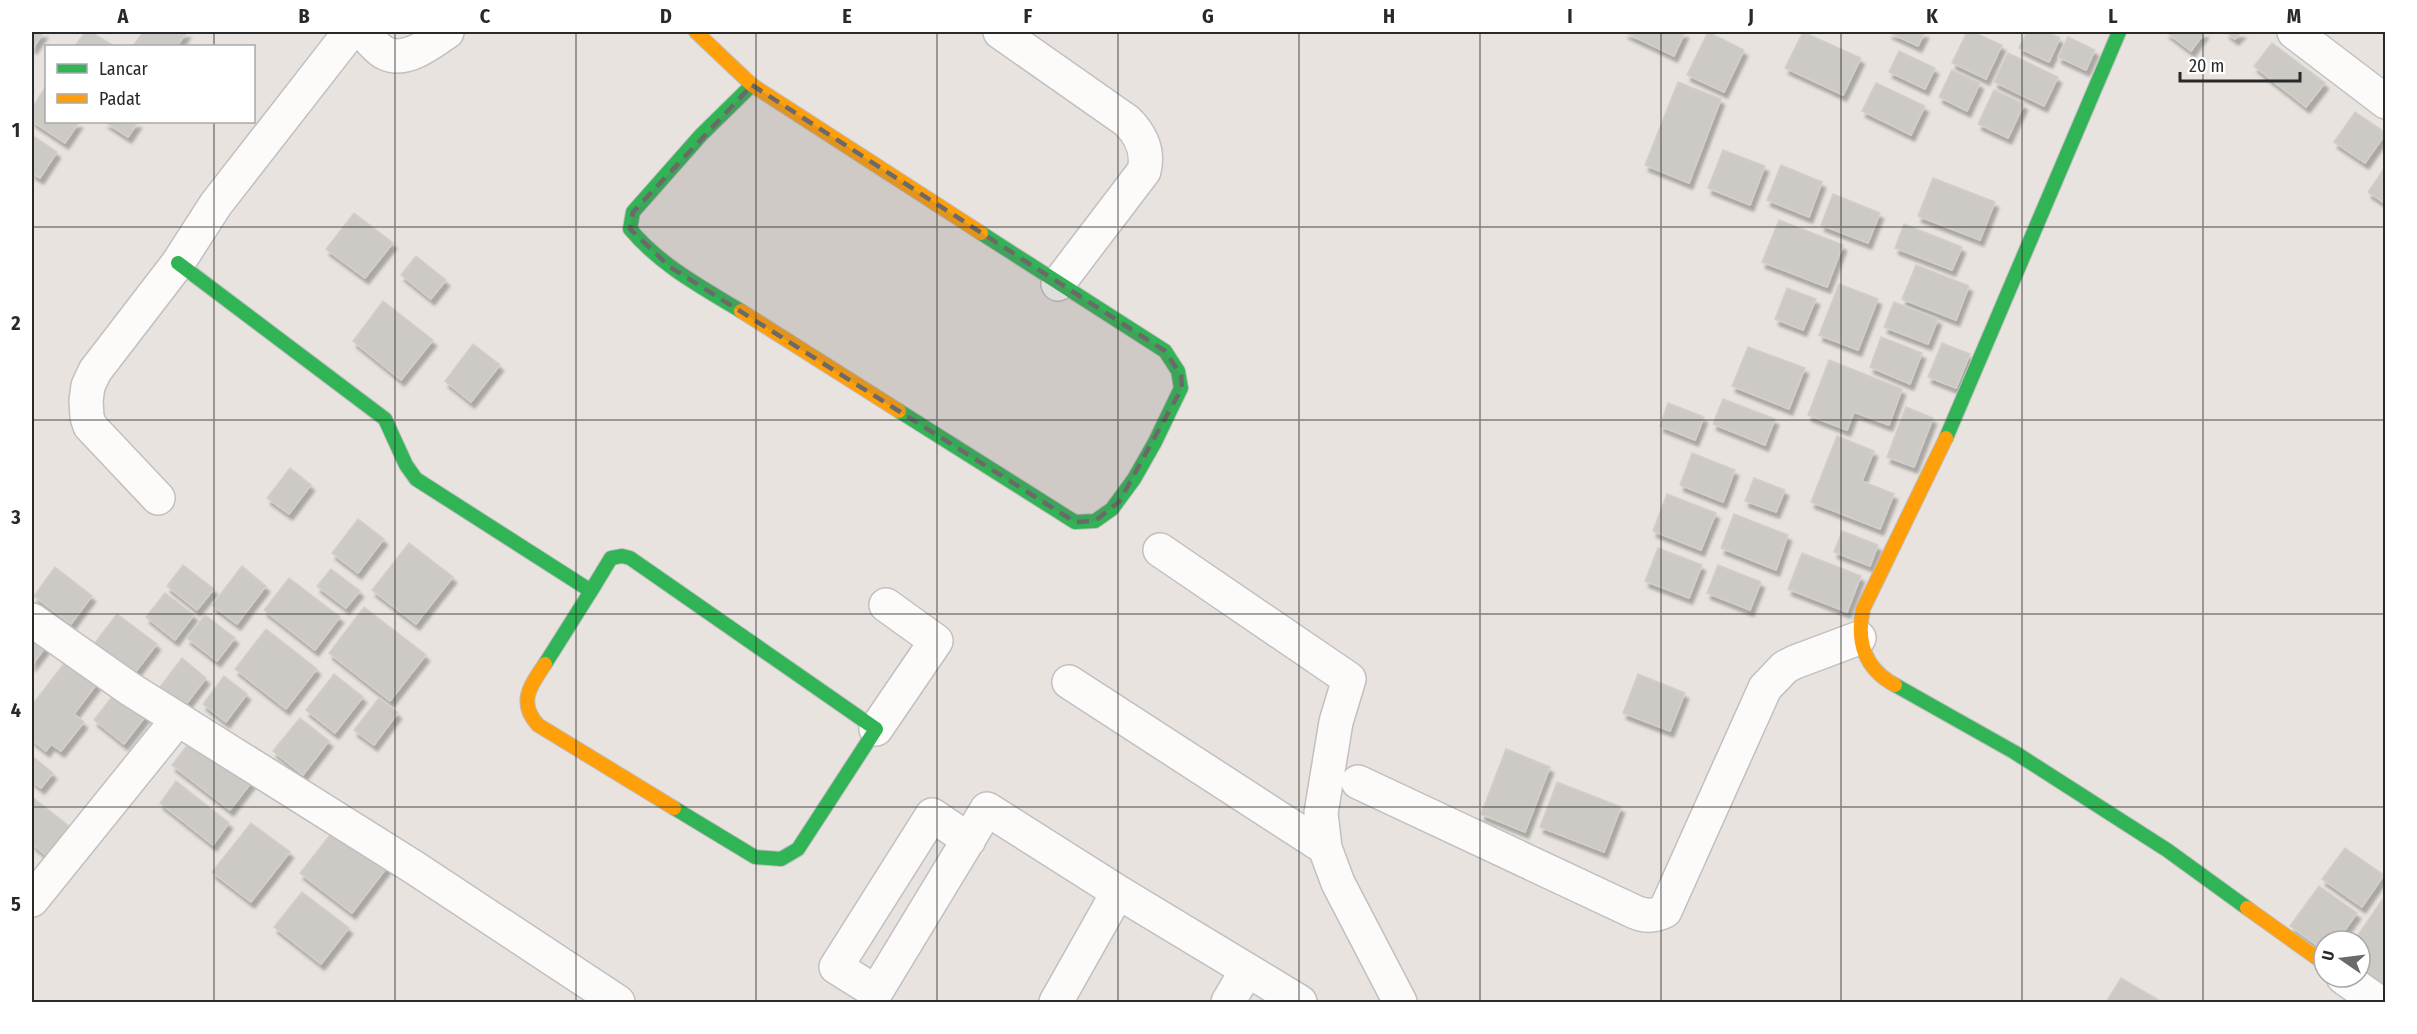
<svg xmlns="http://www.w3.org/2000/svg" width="2417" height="1034" font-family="'Fira Sans Condensed',sans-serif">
<defs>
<filter id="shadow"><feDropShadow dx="3.5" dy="6" stdDeviation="1.5" flood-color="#0004"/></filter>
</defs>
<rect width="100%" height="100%" fill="#e8e3de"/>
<!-- building -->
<path fill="#cdc9c5" stroke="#d2cfcb" stroke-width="1.5" filter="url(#shadow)" d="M32 32H44L33 48 32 47Z
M85 32H91L114 46H75Z
M143 32H187L177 46H133Z
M1624 32H1685L1674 56Z
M1708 32 1744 50 1724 92 1687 75Z
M1803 32 1861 58 1843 95 1785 68Z
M1888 32H1925L1918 46Z
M1967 32H1973L2002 45 1986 79 1952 63Z
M2027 32H2046L2060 38 2049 62 2019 48Z
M2166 32H2205L2191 51Z
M2226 32H2242L2235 39Z
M2068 37 2095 50 2086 70 2058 57Z
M2272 43 2325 83 2306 107 2254 66Z
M1899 51 1935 68 1925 89 1889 72Z
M2008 53 2058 77 2044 106 1994 82Z
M1952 70 1980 83 1967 111 1939 97Z
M1678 82 1721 99 1689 183 1645 165Z
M1876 83 1925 106 1911 135 1862 111Z
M46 86V122H79L65 143 32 121V108Z
M1994 90 2024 104 2008 138 1978 124Z
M2355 112 2386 133 2365 163 2334 142Z
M105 122H138L128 137Z
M32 135 57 152 40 178 32 173Z
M1723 150 1765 166 1750 205 1708 188Z
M1781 165 1822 182 1809 217 1767 200Z
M2386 166V204L2368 192Z
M1933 178 1995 202 1980 240 1918 216Z
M1833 194 1880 213 1868 243 1821 225Z
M354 213 393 243 365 278 326 249Z
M1779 220 1843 245 1827 287 1762 262Z
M1904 224 1962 247 1952 270 1895 248Z
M416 256 446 280 431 299 401 275Z
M1916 265 1969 286 1956 320 1902 299Z
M1839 284 1878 299 1858 350 1819 335Z
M1787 288 1816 299 1803 330 1775 319Z
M383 301 433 340 401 380 353 341Z
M1894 302 1938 319 1928 344 1884 327Z
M1881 337 1922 353 1910 384 1870 367Z
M1942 343 1970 354 1956 388 1928 377Z
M473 344 500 365 471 402 445 381Z
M1748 347 1805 368 1789 409 1732 386Z
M1829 360 1902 389 1889 425 1854 412 1847 430 1808 415Z
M1723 399 1775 419 1765 445 1713 424Z
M1668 403 1704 417 1695 440 1660 426Z
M1906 407 1933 418 1914 467 1887 457Z
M1837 436 1874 451 1862 481 1894 494 1880 529 1811 502Z
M1692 453 1735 470 1723 502 1680 485Z
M290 468 311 485 289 514 267 498Z
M1754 478 1785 490 1776 512 1745 501Z
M1667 494 1716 513 1701 550 1653 531Z
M1734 514 1788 535 1776 570 1721 548Z
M358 519 384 539 358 573 332 553Z
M1842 531 1878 545 1870 566 1834 552Z
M409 543 453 577 416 624 372 590Z
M1658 548 1702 565 1689 598 1645 581Z
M1802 553 1861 576 1847 612 1788 589Z
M183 565 214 589 197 610 167 586Z
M1718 565 1761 582 1750 610 1707 593Z
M242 566 266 586 237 624 212 605Z
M55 567 92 596 71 624 34 596Z
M331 569 360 591 346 608 317 586Z
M289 578 340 617 315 650 264 610Z
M165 593 194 615 175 640 146 617Z
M364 607 426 655 390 701 329 653Z
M117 614 157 644 127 683 87 653Z
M205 615 235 638 217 661 187 638Z
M32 625 51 640 32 665Z
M266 629 317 669 286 709 235 669Z
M69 657 99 681 74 714 84 722 61 751 51 744 46 751 32 740V705Z
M182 658 206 678 181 711 156 692Z
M334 674 363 697 335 733 306 710Z
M1638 674 1685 693 1670 731 1623 713Z
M224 676 247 694 226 722 203 704Z
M118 689 148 713 124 744 94 720Z
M379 698 398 713 374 745 354 730Z
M300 718 329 741 303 775 273 751Z
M196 734 254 779 230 810 172 765Z
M1506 749 1550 767 1525 832 1481 814Z
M32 756 53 773 41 788 32 781Z
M176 781 229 823 213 845 160 803Z
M1557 782 1621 807 1604 852 1540 827Z
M32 797 74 830 52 860 32 844Z
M251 823 290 852 251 902 212 872Z
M337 826 388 866 352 913 300 873Z
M2345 848 2384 875 2362 907 2322 879Z
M2319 886 2357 913 2337 941H2324V950L2290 926Z
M302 892 349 928 321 964 274 927Z
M2386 894V979L2380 987 2360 974V941H2354Z
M2121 978 2162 1002H2113L2108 999Z"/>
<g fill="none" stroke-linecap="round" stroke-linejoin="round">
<defs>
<path id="street" d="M363 32C369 38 375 47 383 52 404 65 431 43 447 32
M1000 32 1127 121C1141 135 1149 151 1144 171L1058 284
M2294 32 2386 102
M158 498 90 426 87 417 86 401 88 386 95 371 178 263 216 204 350 32
M1160 550 1349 679 1336 722 1321 813 1325 848 1338 883 1400 1002
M32 620 130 689 415 868 618 1002
M1069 682 1325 848
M876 729 936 641 886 605
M1358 782 1635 912C1646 917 1655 916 1665 911L1765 688 1785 667 1795 662 1859 638
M969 840 932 815 836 967 876 992 987 809 1118 892 1300 1002
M32 900 178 719
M2343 977 2378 1002
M1056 1002 1118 892
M1228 1002 1247 970"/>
<path id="fast" d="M178 263 385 419 406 465 416 479 591 591 545 664
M741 311C701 287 660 265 630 229L633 212 701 135 752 85
M899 411 1075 522 1095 521 1112 509 1134 479 1155 442 1181 388 1178 371 1165 351 981 233
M1946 438 2119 32
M591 591 611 558 622 556 630 558 876 729 798 849 781 859 755 857 674 808
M1895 685 2014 752 2167 850 2247 908"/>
<path id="slow" d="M696 32 752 85 981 233
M741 311 899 411
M545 664C531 685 517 702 538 725L674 808
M1895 685C1865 669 1856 642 1863 609L1946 438
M2247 908 2324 963"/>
</defs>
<!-- street casing -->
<use href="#street" stroke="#c1bfc0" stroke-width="36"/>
<!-- fast casing -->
<use href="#fast" stroke="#c1bfc0" stroke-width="16"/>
<!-- slow casing -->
<use href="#slow" stroke="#c1bfc0" stroke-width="16"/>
<!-- street -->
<use href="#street" stroke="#fcfbfa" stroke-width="33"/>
<!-- fast -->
<use href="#fast" stroke="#30b455" stroke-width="14"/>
<!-- slow -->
<use href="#slow" stroke="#ff9f0a" stroke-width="14"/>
</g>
<!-- marked area -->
<path fill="#6c6a68" fill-opacity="0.2" stroke="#6c6a68" stroke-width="4.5" stroke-dasharray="12 8" stroke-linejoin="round" d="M752 85 1165 351 1181 375 1182 388 1119 502 1095 521 1075 522 670 267 630 229 633 212Z"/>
<!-- grid -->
<path fill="none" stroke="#292929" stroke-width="1.5" stroke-opacity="0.55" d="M214 32V46M395 32V1002M576 32V1002M756 32V1002M937 32V1002M1118 32V1002M1299 32V1002M1480 32V1002M1661 32V1002M1841 32V1002M2022 32V1002M2203 32V1002M214 122V1002M32 227H2386M32 420H2386M32 614H2386M32 807H2386"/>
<!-- border -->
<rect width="2417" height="1034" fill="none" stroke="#ffffff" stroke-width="66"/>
<!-- legend -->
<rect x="45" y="45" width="210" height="78" fill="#ffffff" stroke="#a9a9a9" stroke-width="1.5"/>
<rect x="57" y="64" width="30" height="9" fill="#30b455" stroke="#a9a9a9" stroke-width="1.5"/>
<text x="99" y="75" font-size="18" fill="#292929">Lancar</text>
<rect x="57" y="94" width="30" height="9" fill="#ff9f0a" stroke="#a9a9a9" stroke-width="1.5"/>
<text x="99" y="105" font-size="18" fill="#292929">Padat</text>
<!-- north arrow -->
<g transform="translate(2342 959) rotate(284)"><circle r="28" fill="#ffffff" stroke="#a9a9a9" stroke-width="1.5"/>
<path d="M0-4.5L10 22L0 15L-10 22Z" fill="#6c6a68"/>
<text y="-9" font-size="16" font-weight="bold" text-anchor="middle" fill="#292929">U</text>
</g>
<!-- scale -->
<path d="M2180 72v9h120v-9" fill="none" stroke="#292929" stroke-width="3"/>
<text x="2189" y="72" font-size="18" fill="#292929" stroke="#ffffff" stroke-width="4.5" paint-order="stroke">20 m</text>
<rect x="33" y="33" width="2351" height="968" fill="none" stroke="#292929" stroke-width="2"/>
<g font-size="20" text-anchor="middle" font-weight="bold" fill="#292929">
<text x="123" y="23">A</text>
<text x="304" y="23">B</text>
<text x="485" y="23">C</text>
<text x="666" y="23">D</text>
<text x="847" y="23">E</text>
<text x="1028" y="23">F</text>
<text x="1208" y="23">G</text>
<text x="1389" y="23">H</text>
<text x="1570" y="23">I</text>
<text x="1751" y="23">J</text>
<text x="1932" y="23">K</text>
<text x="2113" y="23">L</text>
<text x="2294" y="23">M</text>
<text x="16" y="137">1</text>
<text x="16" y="330">2</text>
<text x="16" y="524">3</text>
<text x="16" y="717">4</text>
<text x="16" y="911">5</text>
</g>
</svg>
